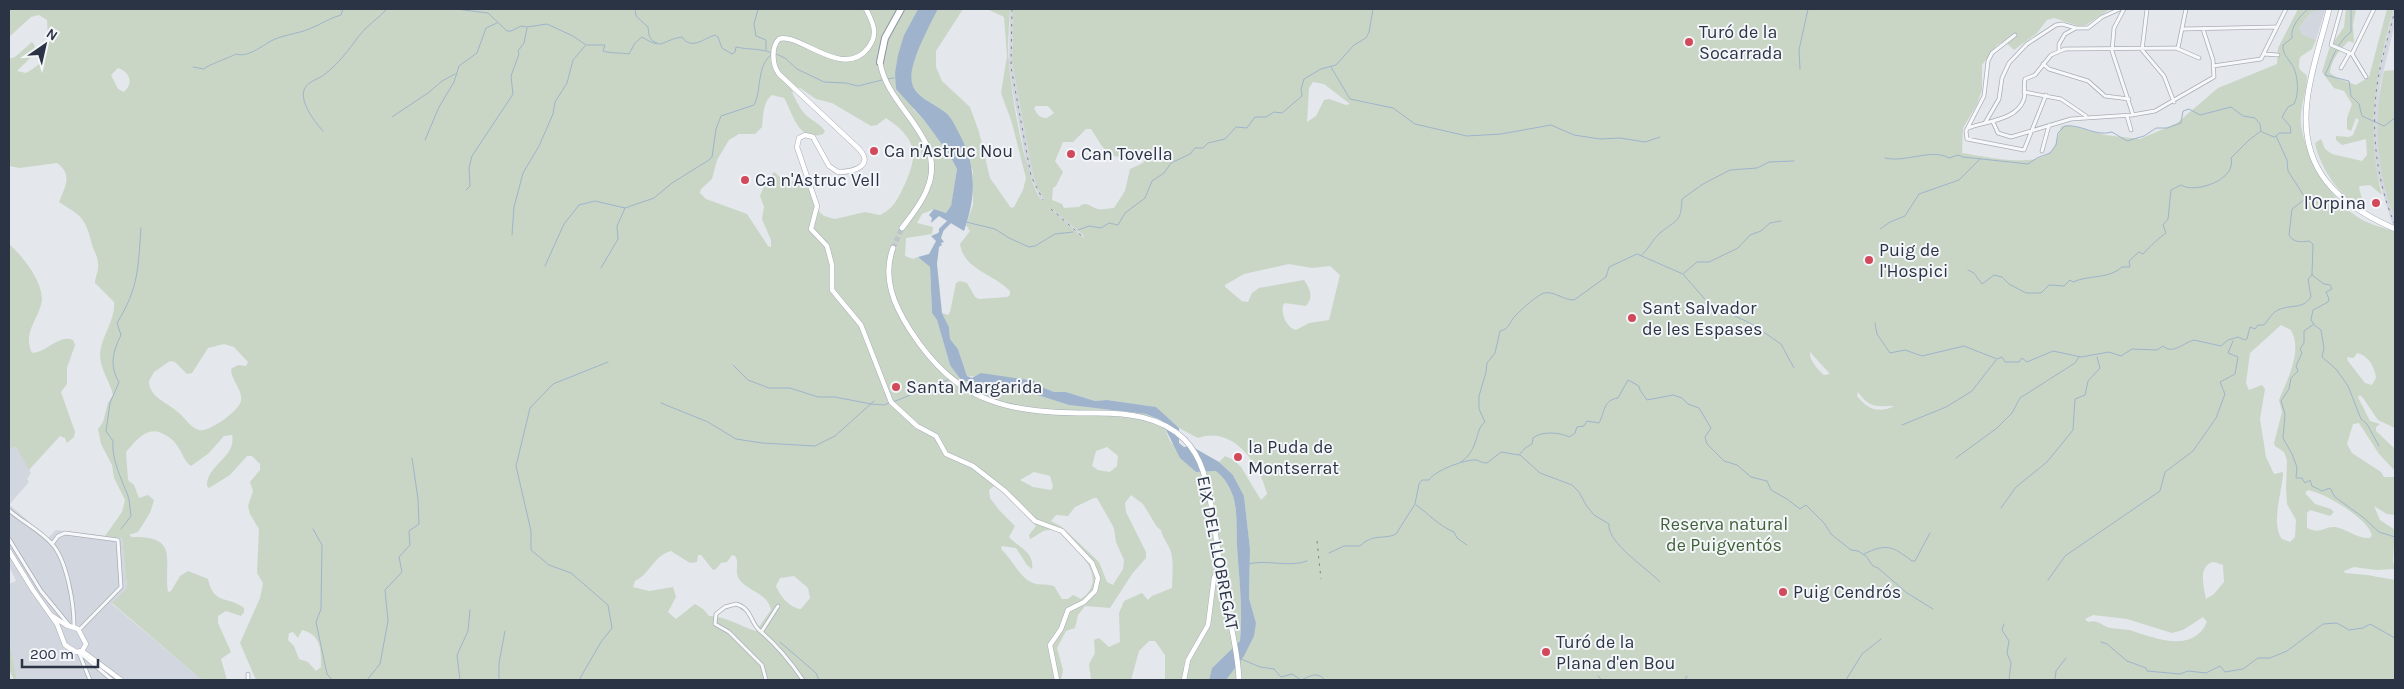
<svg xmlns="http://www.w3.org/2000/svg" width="2404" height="689" font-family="Karla,sans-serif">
<rect width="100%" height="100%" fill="#e4e7ec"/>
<!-- built -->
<path fill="#d2d6de" d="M1010 9H1013L1012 62 1032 170 1037 187 1044 199 1042 202 1028 172 1012 87 1009 63Z
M2317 9 2325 10 2316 40 2302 34 2299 28 2311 12Z
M2393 9H2395V23L2380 86 2378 133 2380 159 2395 217V232L2375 168 2372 135 2376 84Z
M1052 208 1084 237 1083 238 1050 210Z
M16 447 31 473 27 479 29 482 10 504 9 449Z
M11 506 48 538 56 530 122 538 127 588 112 604 202 680H17L9 641V584L16 581 9 566V508Z"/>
<!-- green -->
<path fill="#c9d6c5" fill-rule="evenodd" d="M9 9H918L904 35 913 109 924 120 949 154 957 169 951 207 946 213 934 209 922 214 917 223 933 227 932 234 906 238 905 256 913 259 918 257 930 267 932 313 937 320 950 365 969 382 1003 384 1069 405 1146 414 1161 420 1170 441 1196 472 1217 471C1225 478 1229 486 1233 496 1238 512 1236 529 1237 546 1239 578 1243 609 1240 641L1212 668 1209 680H1165V655L1155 641H1149L1139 651 1131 680H1091L1089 664 1095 653 1094 640 1099 638 1109 647 1120 642 1119 613 1124 601 1142 593 1148 600 1152 596 1172 588C1172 576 1174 563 1171 552 1168 543 1163 539 1161 530L1157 527 1143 504 1131 495 1125 503 1126 512 1146 552V558L1132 574 1110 608 1085 606 1078 615 1075 628 1066 631 1057 648 1063 670 1061 680H256L240 643 260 598 263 583 257 573 259 529 250 514 248 506 253 491 250 482 260 470V464L252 456H247L230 475 209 488 207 486C206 465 237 457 232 435L224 436 209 453 191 466C184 461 183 454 178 447 175 442 172 439 167 436 149 423 137 439 126 452L128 480 134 485 139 498 148 495 154 500 150 513 138 532 129 535 132 537C181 536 163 561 168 592L171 591 180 576 188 571 208 579C214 606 227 595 244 608V612L241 616 226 611 218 616V623L231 652 221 659 227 680H202L112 603 127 588 122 538 105 536 122 512 125 500 114 478 112 465 101 444 98 429 103 422 108 403 113 395C110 381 100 370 100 354 101 336 116 320 114 302L95 283C95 277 98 273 98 267 99 256 93 251 91 241 85 216 79 215 59 202 65 188 73 174 57 163L20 168 9 166V59L15 57 32 42 35 46 30 58 17 71 26 73C54 57 48 47 47 20L39 15 31 17 9 37ZM118 68C130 72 134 83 124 92L118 89 111 75ZM793 87 800 88 816 99 832 103 871 126 877 125 886 118C917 139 919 154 904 186 897 200 894 208 880 215L865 212 835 219 824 216 816 209 805 179 802 182 795 181 787 183 774 172 764 186 760 196 764 207 762 219 771 240V247L768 246 747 214 706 199 700 193 701 189 712 179 717 160 729 140 739 134H755L762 127C763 117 763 101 772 95L784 98C793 113 798 143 823 134L825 131C815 118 806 121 797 102 794 96 791 93 793 87ZM224 344 234 347 248 362 246 366 238 365 231 369C231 380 243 390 241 401 239 411 208 433 199 430 190 427 186 419 179 413 169 403 149 398 149 381L154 372 170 361 175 362 187 374 192 373 208 348ZM1107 447 1118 456 1117 466 1110 472 1098 470 1092 466 1096 451ZM1034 472 1050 476 1053 486 1051 490 1033 487 1020 480ZM994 486 1005 493 1036 526 1029 535 1030 539C1037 536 1042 529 1051 530 1059 530 1064 537 1069 542 1086 558 1106 581 1081 599L1073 595 1068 599H1062L1054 586C1045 583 1038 586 1031 582 1019 576 1011 558 1001 549L1002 546 1016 548 1027 565 1032 569C1035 552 1018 547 1009 537L1015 526 999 510 990 498 989 490ZM1094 498H1097L1114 528 1116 542 1124 560 1123 569 1113 585 1107 582 1099 562 1062 527 1051 521 1056 515 1068 516 1075 507ZM671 551 690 563 697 562 698 555H701L713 570 716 569 721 563 727 562 732 555 735 556C740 563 734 572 739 579 748 592 767 592 771 610L756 631C739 626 726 616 709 616L703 609 695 604 676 619 668 612 676 597 673 587 649 591 633 587 635 581C650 574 654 555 671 551ZM794 576 808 588 810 598 801 609C790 608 780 596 776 586L780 578ZM302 630C321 635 321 648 321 667L316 671 308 662 299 659 294 646 288 640 289 633 293 632 298 638Z
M938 9H963L936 51V67L942 81 970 107 979 132 990 178 1011 208 1014 207 1023 190 1026 178 1012 123 1001 93 1007 56 1004 17 987 9H1010C1009 27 1007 45 1009 63 1011 92 1025 180 1042 201L1044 199 1037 187 1032 170 1012 62 1013 9H2110L2086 25 2079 26 2054 18 2047 20 2037 33 2014 50 2004 41 1997 45 1982 65V90L1977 104 1963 128 1962 153C1983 156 2039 170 2053 149 2057 143 2059 133 2061 126L2069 125 2105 135 2140 139 2177 123 2218 88 2277 64 2278 48 2298 9H2325L2311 12 2299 28 2302 34 2316 40 2312 49 2300 57C2298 71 2298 67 2307 76 2307 92 2299 108 2301 125 2305 155 2331 199 2356 216 2367 224 2382 227 2395 232V428L2378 420 2363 398 2360 395 2358 397 2370 421 2380 424 2376 427V431L2395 449V471L2379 454 2359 423 2353 424 2347 444 2352 453 2381 472 2384 477H2395V515L2387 514 2374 506 2380 520 2395 530 2393 561 2395 569 2376 570 2354 567 2344 571 2345 573 2367 575 2395 580V680H1226L1256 623 1249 598 1250 549 1244 496 1233 475 1219 462 1225 456 1234 460 1241 467 1261 500 1267 494C1260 464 1233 425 1198 438L1179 428 1155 407 1107 400 1095 401 1066 392H1054L1039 386 1034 381 967 376 958 349 950 339 949 327 942 313 948 315 950 312 956 283 960 281 967 283 975 297 979 299 1007 297 1010 295V291C994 274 964 270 960 244L970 231 966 225 973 205V170L925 99C920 95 915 91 912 85 905 68 930 25 938 9ZM1313 82 1324 84 1350 104 1346 105 1329 99 1324 100 1316 116 1307 122 1309 88ZM1036 106H1048L1054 113 1047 118C1040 118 1037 115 1034 108ZM1086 129H1091C1096 136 1101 146 1107 152 1119 162 1136 155 1148 150L1150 152 1143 163 1130 169 1125 191 1114 208C1110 208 1102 210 1098 209 1090 207 1086 200 1079 207L1064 208 1062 204 1052 200 1053 188 1056 186 1063 172 1055 161 1063 142H1073ZM1051 208 1084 236 1083 238 1051 210ZM1289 264 1312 268 1330 266 1340 275 1329 320 1309 323 1296 330C1286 327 1281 314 1283 305L1285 303 1306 306C1314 297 1310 289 1304 280L1259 288 1252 293 1248 302 1242 301 1225 287V285L1244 274ZM2281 325 2291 330C2303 351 2287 380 2279 400L2282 412 2274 443 2275 446 2284 452 2287 460 2286 489 2287 504 2296 520 2295 537 2290 542 2282 539C2270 523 2283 490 2283 472L2274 474 2266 457 2260 419 2265 389 2262 385 2249 390 2246 383 2250 353ZM1810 352 1830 374 1824 375C1818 370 1809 360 1810 352ZM2357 353C2368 355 2375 367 2376 378L2372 385 2365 383 2348 361 2347 357 2354 358ZM1858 392C1870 409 1877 406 1894 406 1879 414 1867 409 1857 396ZM2308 490C2325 493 2367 518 2372 535L2370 538C2357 539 2347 529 2335 527 2324 526 2321 535 2307 528V513L2310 510 2330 516 2334 512 2331 509 2315 504 2305 493ZM2214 562 2223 565 2224 582 2214 594 2206 599C2204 588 2197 565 2214 562ZM2093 615 2127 619 2172 633 2183 630 2203 617 2207 622C2192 655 2153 637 2129 630 2123 629 2116 629 2110 628 2100 625 2098 619 2088 622L2085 619Z
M2346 9H2356L2353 24 2354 43 2349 41C2339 50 2331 60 2330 73L2339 79 2356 85 2369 77 2387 9H2393C2377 74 2364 128 2382 195L2370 185 2360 186 2359 188 2365 209C2341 200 2320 168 2315 143L2321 139 2325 149 2332 154 2362 161 2367 155 2366 139 2342 145 2336 140V136L2349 137 2353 135 2359 120 2356 118 2351 131 2347 129V118L2352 104 2344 91 2334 88 2322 72 2329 49 2344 27Z
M2395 70V217C2376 174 2373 117 2384 71Z
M9 244C22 255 47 286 41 305 36 322 23 334 32 353 46 353 59 334 73 340L75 345 67 368V384L61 392 75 432 74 437 67 443 65 438 60 436 29 470 16 447 9 449Z
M9 641 17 680H14L9 670Z"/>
<!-- water -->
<path fill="#9fb4cc" d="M918 9H938C930 25 907 66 912 83 915 97 935 104 946 113 952 118 956 128 960 135 977 168 976 197 964 231L939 216 931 223 932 218 929 215 934 209 946 213 951 206 957 169 949 154 924 120 896 89 895 73 898 55 904 35Z
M944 225 945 226 941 238 944 242 941 243 942 245 939 247 937 264 942 313 949 327 950 339 958 349 967 376 972 378 981 373 1034 381 1039 386 1054 392H1066L1095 401 1107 400 1156 407 1179 428V443L1184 447 1191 446 1219 462 1233 475 1244 496 1250 549 1249 598 1256 623 1254 636 1244 656 1226 680H1209L1212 668 1240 641C1243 609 1239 578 1237 546 1236 529 1238 512 1233 496 1229 486 1225 478 1216 471L1196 472 1180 458 1161 420 1146 414 1069 405 1003 384 962 381 950 365 937 320 932 313 930 267 918 257 929 254 936 241 931 236 938 233Z"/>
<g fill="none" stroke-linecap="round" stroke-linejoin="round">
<!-- stream -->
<path stroke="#9fb4cc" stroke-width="1" d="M456 9 488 13 507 31H511L521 26 527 27 547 24 573 36 586 45H605L603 51C608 53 623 53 629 54L635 43 642 37C664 51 661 40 682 37 692 51 704 38 715 35L718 37 722 48 732 54 735 52 736 47C749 50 760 48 772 53
M635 9 636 16 648 27C649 34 648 40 657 43
M758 9 754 24 756 36 766 40V50
M2351 9V32C2337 42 2332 60 2325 75L2349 81 2351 96 2359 104 2362 116 2384 126 2395 118
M776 54 785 58 797 69 824 82 846 83 858 86 882 80
M193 67 204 69C207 65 229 58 236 54 247 58 262 46 271 41 282 35 297 34 309 29 320 25 329 18 341 15L343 9
M1331 67 1350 99 1393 108 1415 124 1467 136 1501 134 1551 125 1574 135 1600 139 1620 138 1645 142 1660 137
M1800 69 1799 50 1808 9
M886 79 894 78
M392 117 428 93 442 81 455 74
M323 131C315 122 300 103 304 90 307 81 318 80 325 74 338 64 348 51 358 37 366 26 379 18 387 9
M2262 132 2274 137 2276 136
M425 140 439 107 454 82 459 66 477 53 486 28 497 23
M1885 158C1906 163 1931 148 1949 158L1958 155 1963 157 2028 164 2037 158 2050 153 2056 145 2058 133 2065 126C2082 124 2095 137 2112 132L2127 141 2144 136 2156 128H2167L2181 123 2183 111 2189 109 2200 115 2231 107 2243 116 2255 118 2260 124 2261 131
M466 190 470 186 469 168 472 156 513 94 511 76 519 54 518 51 524 43 527 28
M966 222 995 229 1009 238 1029 247 1035 246 1055 234 1073 232
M1880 229 1890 222 1905 216 1919 194 1959 180 1980 159
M1078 230 1089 226 1101 228 1109 223 1118 225 1125 213 1145 198 1152 181 1164 173 1171 163 1190 154 1195 148H1203L1208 143 1225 139 1236 127 1247 128 1255 117H1266L1274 112 1282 113 1302 96 1301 89 1304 79 1321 69 1336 65 1354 45 1366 38 1369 32 1373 9
M512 235 514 207 523 173 539 146 553 114 555 102 567 83 573 60 585 46
M1642 255C1649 248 1653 239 1660 233 1677 219 1681 223 1682 199L1703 184 1730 170 1757 168 1769 162 1794 161
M545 266 564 224 579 205 595 201 625 208 654 198 672 183 709 160 712 157 716 129 721 116 754 105C762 90 756 66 772 54
M601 268 618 239 617 226 625 208
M1968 270 1974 273 1982 284 1994 275 2002 277 2009 284 2026 293H2041L2049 285 2064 286 2070 280 2073 282C2088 275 2110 279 2122 267H2130L2129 261 2139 252 2143 254C2150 246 2159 238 2166 233L2163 225 2168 219 2171 190 2181 185C2195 194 2237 180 2231 158L2249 140 2261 131
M1684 273 1697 262H1709L1738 248 1750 235 1761 231 1770 223 1781 221
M2312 275 2324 284 2330 285 2332 289 2326 292 2329 299 2328 302 2313 310 2311 320 2314 324 2304 331V343L2300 349 2302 353 2296 366 2298 371 2291 378 2289 389 2281 401 2285 414 2283 438 2292 454 2297 467 2296 478H2302L2305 483 2310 480 2312 486 2322 491 2330 488 2335 497 2364 518 2379 532 2395 537
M1875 323 1877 334 1890 353 1905 350 1922 356 1964 346 1997 359 2002 357 2005 362H2019L2022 358 2027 362 2053 351 2081 357 2109 352 2121 356 2132 349 2157 350 2163 346C2173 355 2183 343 2194 340L2221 346 2228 340 2238 337 2245 340 2247 339 2250 327 2255 329 2258 325H2264C2268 320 2273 312 2278 310 2291 304 2302 310 2311 297L2308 279 2312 275 2313 244 2309 241C2302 242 2293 243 2289 235L2292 209 2304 200V196L2288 171 2287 160 2276 136 2279 133H2291L2290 126 2282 117 2288 107 2294 104C2299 94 2298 81 2295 71 2292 61 2282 56 2283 45L2292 38C2290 27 2300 16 2308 9
M2314 325 2321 330 2324 348 2322 357 2336 369 2348 386 2361 419 2367 424 2379 446
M733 365 748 380 769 388H790L818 397H835L871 404 884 405 889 403
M893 402 950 379
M661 403 708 422 736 439 762 443 815 446 835 436 874 401
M1902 425 1946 407 1972 391 1996 360
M1519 455 1525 448 1532 444 1533 438C1541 431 1560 432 1569 437L1575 433 1577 427 1584 426 1587 421 1599 423C1605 412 1603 400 1618 398L1628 380 1639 386 1640 390 1647 400 1673 395 1682 398 1688 404 1699 408 1711 428 1705 437 1707 444 1724 461 1737 465 1751 477 1767 481 1771 490 1787 499 1800 509 1806 505 1824 523 1832 535 1851 550 1858 551 1866 556 1873 566 1878 568 1907 593 1933 609
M1520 455 1540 473 1572 485 1579 492 1586 505 1594 515 1609 524C1607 543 1647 568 1660 582
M1956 458 1997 428 2012 413 2020 398 2075 363 2079 357
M1461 462C1480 449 1474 430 1485 422L1479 409V396L1486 372 1487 363 1495 353 1500 331C1510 329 1509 322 1516 315 1521 310 1537 295 1544 293 1555 291 1563 300 1574 300L1606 277 1609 267 1637 254 1683 274 1709 304 1750 323 1781 344 1794 368
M1416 505C1429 514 1439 526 1454 532L1457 538 1467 545
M2001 508 2016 487 2047 462 2073 430 2075 399 2085 395 2088 381 2100 368 2097 357
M121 529 131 516C130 510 130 502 128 496 122 480 111 459 113 441L106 431 110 403 119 382C109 366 113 351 121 335L117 323C139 287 138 268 141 228
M313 529 322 545 321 609 316 622 327 674 332 680
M1329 553 1344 546H1360C1373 533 1384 540 1396 534L1415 504 1419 484 1422 480H1429C1434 471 1465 459 1476 460 1480 461 1482 463 1487 463L1501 452 1519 455
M1864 554C1887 543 1892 546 1912 561H1915L1930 533
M1248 564C1268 559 1289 568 1307 561
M2048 580 2065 556 2160 491 2165 472 2193 451 2216 418 2225 394 2220 382 2235 374 2238 357 2228 353 2233 341
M2004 624 2002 630 2009 641 2007 653 2011 663 2009 680
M780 642 816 673 819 680
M2101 642 2107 644 2127 661 2146 668 2147 671 2180 674 2188 671 2206 673 2220 666 2225 672 2243 669 2258 658H2270L2287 651 2323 624 2337 623 2349 630 2363 628 2370 624 2395 638
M1241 659 1260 667 1274 669 1281 677 1292 674 1301 680C1311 676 1317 671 1325 680
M1598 676 1602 680
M367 680 380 664 388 621 385 590 402 572 399 557 410 545 409 531 419 524 418 499 412 458
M460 680 457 655 468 631 470 610
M499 680V663L505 631
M579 680 601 642 612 628 608 605 571 573 549 565 531 550V531L516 466 530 408 553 384 608 362
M1685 680 1687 676
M1846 680 1862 654 1881 639
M2055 680 2056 671 2066 658"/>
<!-- river -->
<path stroke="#9fb4cc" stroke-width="4.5" d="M941 230 953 218"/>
<!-- primary-tunnel -->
<path stroke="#bfc3cb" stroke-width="5" stroke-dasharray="5 2.5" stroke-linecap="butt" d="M893 248 902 228"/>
<defs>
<path id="street" d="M2124 9 2114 28 2112 51 2133 115
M2147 9 2142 50 2164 76 2174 102
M2341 9 2331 45 2352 54
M2183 29 2275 27
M2015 35 1992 53 1988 61 1984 96 1966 131 1967 139 2024 150 2046 95
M2178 48 2186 9
M2059 51V44L2065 34 2076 28H2088L2102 17 2120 9
M2264 54 2278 55
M2352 54 2374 9
M2352 54 2366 77
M2043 64 2049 69 2088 81 2105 96 2129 99
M2213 66 2261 59 2286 9
M2341 68 2349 54
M2024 92 2061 99 2086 116
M2127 116 2131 130
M1993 122 1998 133 2011 137 2071 119 2132 115 2155 111 2214 77 2213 60 2203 29
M1985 123 1999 99 2002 78 2009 63 2027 44 2056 25 2062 24 2076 28
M1968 128C1985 121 2017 121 2024 99 2026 93 2023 86 2025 79L2035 75 2051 55 2065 49 2176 48 2199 58
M2042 151 2049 125
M9 510C22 522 40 530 52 544 67 560 74 604 74 626
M9 539 41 591 69 625
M52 544 58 536 65 533 118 540 121 587 79 630
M762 631 778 606
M79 652 112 680
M79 653 90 680
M248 674V680
M766 680 762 665 729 632 715 624 716 614 725 607 736 604C751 608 750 621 759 630 777 645 790 661 803 680"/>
<path id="secondary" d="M866 9C873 23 879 34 868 48 843 81 798 31 779 39 771 47 772 65 779 74L857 147C876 165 855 172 838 172L829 166 813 137 805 135 799 138 797 147 817 206 811 229 827 246 832 265V290L861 325 891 402 917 426 936 436 946 454 973 466 1005 491 1035 521 1062 531 1092 563 1098 578 1095 591 1084 602 1068 610 1061 629 1050 645 1057 680
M9 551 33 590 57 624 65 645 76 652 82 651 86 644 78 629 66 625 51 615
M82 651 121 680
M1184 680 1188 660 1208 625 1214 578 1219 566"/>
<path id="primary" d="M2329 9C2322 39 2310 71 2307 102 2299 170 2338 204 2395 229
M880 62C887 109 949 138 927 189 922 203 911 216 902 228
M893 248C882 278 894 305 910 330 959 406 1010 413 1096 413 1127 413 1160 416 1184 439 1193 448 1199 459 1203 471 1214 506 1216 544 1222 580 1227 613 1238 646 1239 680"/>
<path id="highway" d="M880 62 885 38 901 9"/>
</defs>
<!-- street casing -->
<use href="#street" stroke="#a9aeb7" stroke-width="4.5"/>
<!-- secondary casing -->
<use href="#secondary" stroke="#a9aeb7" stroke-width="5.5"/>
<!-- primary casing -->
<use href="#primary" stroke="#a3abb8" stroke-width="6"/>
<!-- highway casing -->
<use href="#highway" stroke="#8b94a3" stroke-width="8"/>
<!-- street -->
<use href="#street" stroke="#f7f8fa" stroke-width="3"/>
<!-- secondary -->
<use href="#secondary" stroke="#fff" stroke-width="4.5"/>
<!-- primary -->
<use href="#primary" stroke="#fff" stroke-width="5"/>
<!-- highway -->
<use href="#highway" stroke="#fff" stroke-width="6"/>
<!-- rail -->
<path stroke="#7d8696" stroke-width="1" stroke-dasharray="2.5 5" stroke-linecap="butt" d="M1012 9 1011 67 1031 176 1043 200
M2395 9C2390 32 2382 56 2378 79 2370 128 2376 180 2395 225
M1051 209 1084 238
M1317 541 1321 579"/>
</g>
<!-- markers -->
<g fill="#d1495b" stroke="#f4f6f9" stroke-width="2">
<circle cx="1689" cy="42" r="5"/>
<circle cx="874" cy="151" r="5"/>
<circle cx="1071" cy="154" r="5"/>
<circle cx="745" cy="180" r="5"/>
<circle cx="2376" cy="203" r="5"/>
<circle cx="1869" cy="260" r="5"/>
<circle cx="1632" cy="318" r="5"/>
<circle cx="896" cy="387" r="5"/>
<circle cx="1238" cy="457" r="5"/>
<circle cx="1783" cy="592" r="5"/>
<circle cx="1546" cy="652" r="5"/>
</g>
<g text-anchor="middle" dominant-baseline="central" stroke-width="4" stroke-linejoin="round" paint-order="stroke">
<!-- poi labels -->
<g font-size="18" fill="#2b3445" stroke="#f4f6f9" text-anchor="start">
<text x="1699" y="32">Turó de la<tspan x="1699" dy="21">Socarrada</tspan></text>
<text x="884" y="151">Ca n'Astruc Nou</text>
<text x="1081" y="154">Can Tovella</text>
<text x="755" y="180">Ca n'Astruc Vell</text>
<text x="2366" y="203" text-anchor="end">l'Orpina</text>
<text x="1879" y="250">Puig de<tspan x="1879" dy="21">l'Hospici</tspan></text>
<text x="1642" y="308">Sant Salvador<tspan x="1642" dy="21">de les Espases</tspan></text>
<text x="906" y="387">Santa Margarida</text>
<text x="1248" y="447">la Puda de<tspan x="1248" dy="21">Montserrat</tspan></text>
<text x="1793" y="592">Puig Cendrós</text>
<text x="1556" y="642">Turó de la<tspan x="1556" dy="21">Plana d'en Bou</tspan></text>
</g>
<!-- park labels -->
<g font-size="18" fill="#3f6138" stroke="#f4f6f9">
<text x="1724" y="524">Reserva natural<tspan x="1724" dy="21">de Puigventós</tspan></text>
</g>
<!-- street labels -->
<g font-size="18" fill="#2b3445" stroke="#f4f6f9">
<text transform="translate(1218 553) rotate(79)">EIX DEL LLOBREGAT</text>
</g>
</g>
<!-- border -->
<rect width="2404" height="689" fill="none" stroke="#2b3445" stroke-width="20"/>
<!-- north arrow -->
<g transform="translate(45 45) rotate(34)" stroke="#f4f6f9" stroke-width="4" paint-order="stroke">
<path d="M0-4L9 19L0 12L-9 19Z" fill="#2b3445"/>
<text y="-8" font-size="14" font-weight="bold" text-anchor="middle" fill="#2b3445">N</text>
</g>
<!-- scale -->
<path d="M22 659v8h76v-8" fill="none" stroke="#2b3445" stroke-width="2.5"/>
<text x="30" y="659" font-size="15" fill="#2b3445" stroke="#f4f6f9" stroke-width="4" paint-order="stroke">200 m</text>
</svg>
